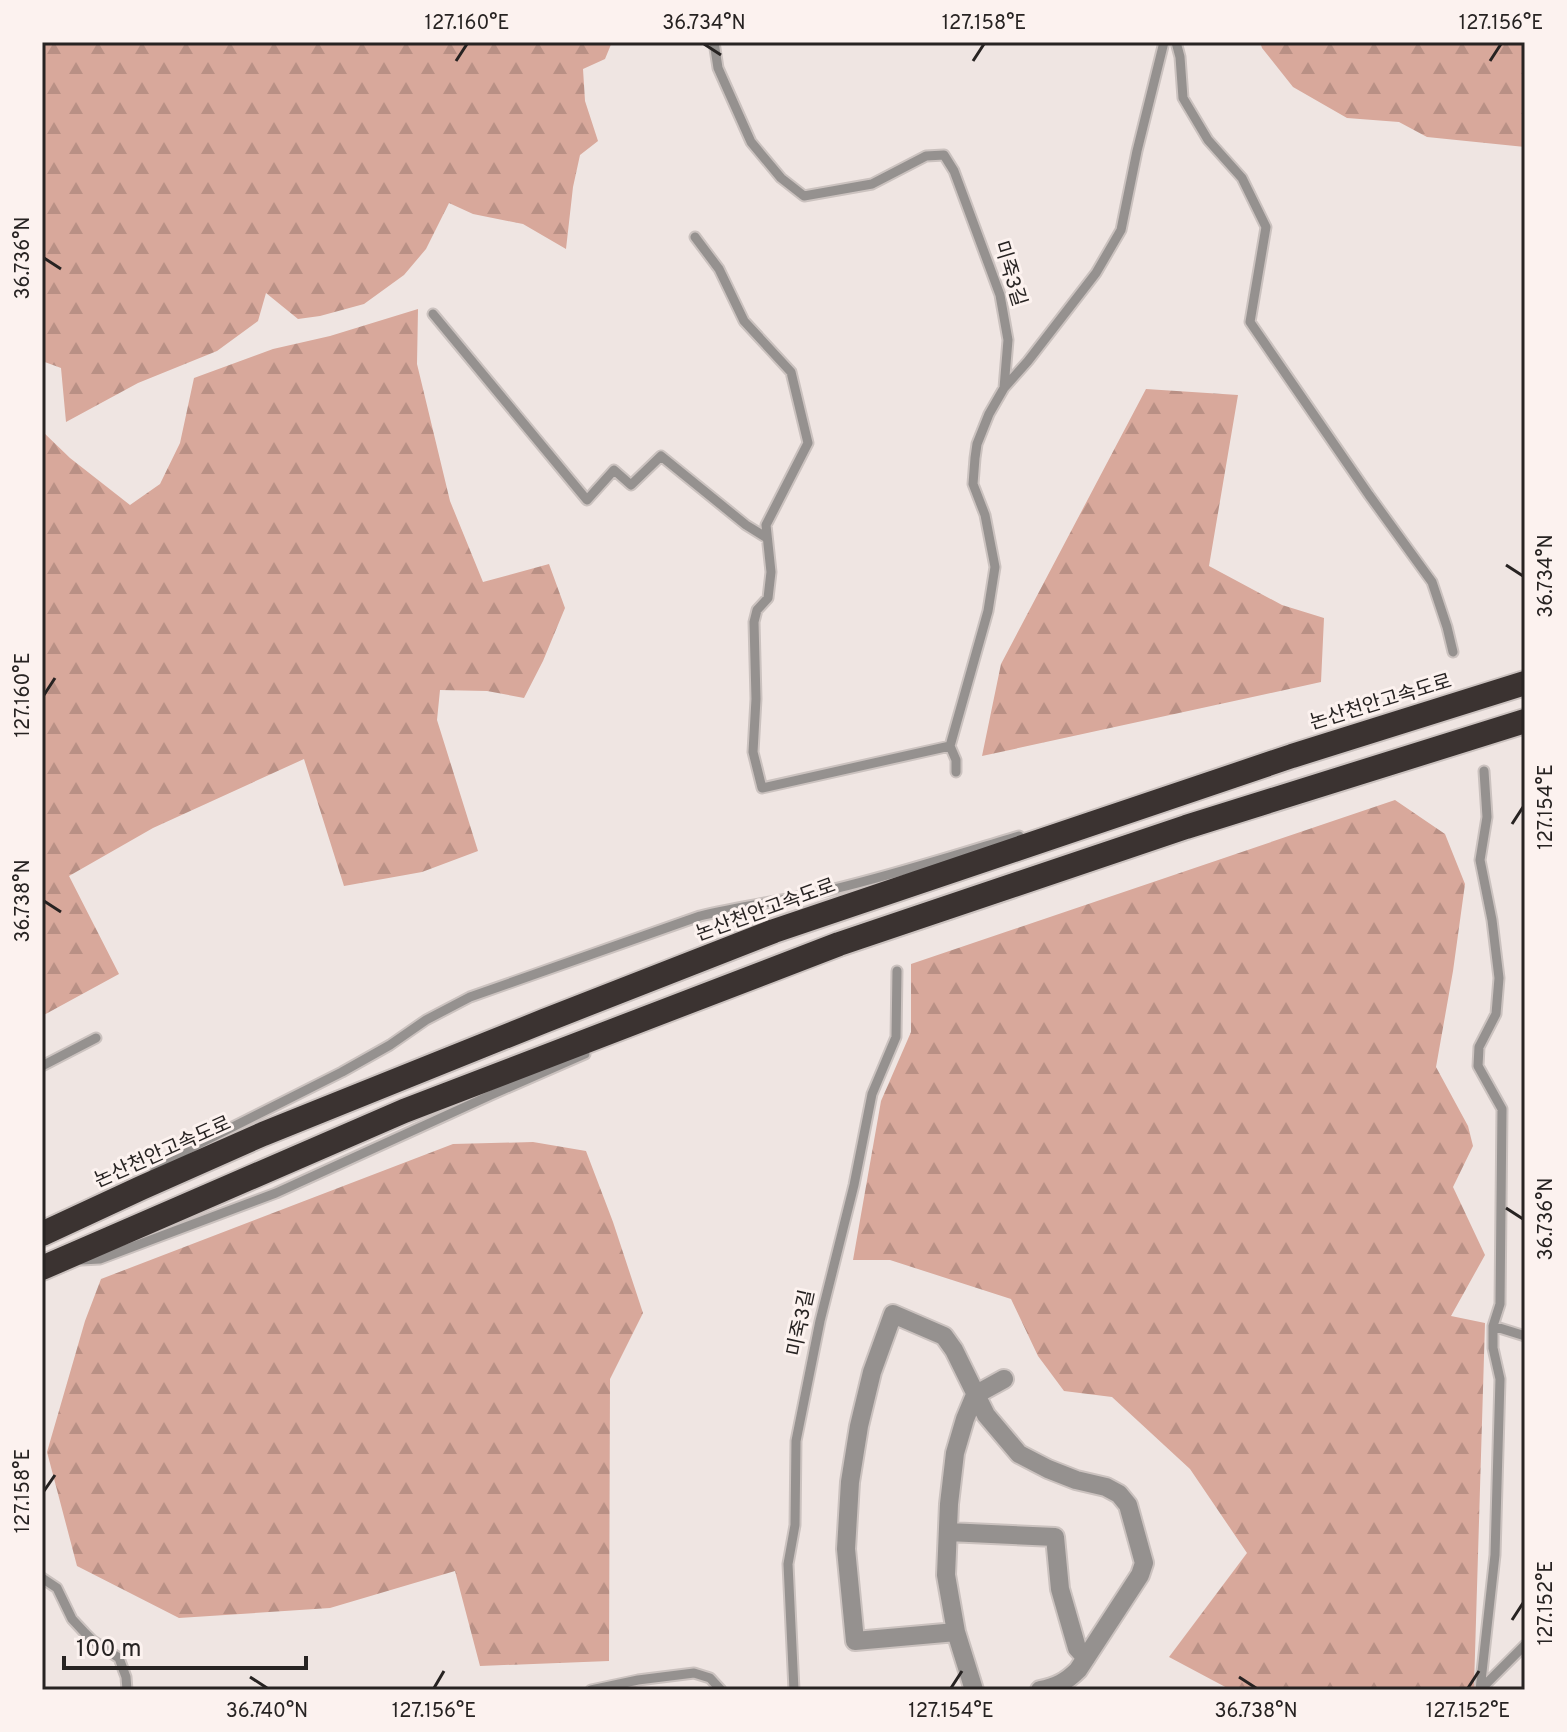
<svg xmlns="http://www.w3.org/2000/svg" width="1567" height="1732" font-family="Overpass,'Noto Sans KR',sans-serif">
<defs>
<pattern id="forest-firs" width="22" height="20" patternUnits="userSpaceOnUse" patternTransform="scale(2)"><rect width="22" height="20" fill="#d8a89b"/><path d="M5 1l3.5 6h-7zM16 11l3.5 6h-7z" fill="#b99085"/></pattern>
</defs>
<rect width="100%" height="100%" fill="#efe5e2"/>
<!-- forest -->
<path fill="url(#forest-firs)" d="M42 42H612L605 59 583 69 585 101 598 141 580 155 573 187 566 249 523 224 473 214 449 203 426 249 404 275 364 304 320 316 298 319 266 293 258 321 217 351 138 383 66 422 61 368 42 361Z
M1260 42H1525V147L1427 137 1399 122 1347 118 1293 87 1262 48Z
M418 309 417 364 450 501 483 582 549 564 565 608 543 661 524 698 487 691 440 690 437 720 478 851 422 872 344 886 304 759 153 828 69 876 119 974 42 1016V431L70 458 130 505 160 484 180 443 194 378 273 349 330 336Z
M1146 389 1238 395 1209 566 1282 605 1324 618 1321 682 982 756 1001 664Z
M1395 800 1445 834 1465 884 1453 971 1436 1067 1468 1126 1473 1146 1453 1187 1485 1255 1451 1316 1485 1323 1474 1687 1471 1690H1231L1169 1657 1247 1553 1190 1469 1112 1397 1064 1391 1038 1356 1011 1299 890 1260H853L881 1101 911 1032V964Z
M533 1142 586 1151 613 1222 643 1313 610 1379 609 1661 480 1666 455 1571 330 1608 179 1618 77 1566 47 1452 85 1321 101 1279 453 1144Z"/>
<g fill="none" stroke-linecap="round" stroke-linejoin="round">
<defs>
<path id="lane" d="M714 42 718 68 751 142 781 178 804 196 872 184 926 156 944 155 954 171 1000 295 1008 340 1004 388 989 414 977 444 975 458 973 484 985 515 995 567 988 611 950 746 956 760V772
M1176 42 1180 57 1183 98 1208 140 1242 178 1266 227 1250 322 1369 495 1432 582 1447 627 1453 652
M695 237 719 269 744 321 791 372 808 443 766 525 771 572 768 598 757 610 754 622 756 699 753 752 762 788 950 746
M433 314 587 500 614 470 631 485 661 456 746 525 767 538
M1004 388 1028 361 1096 273 1121 230 1137 151 1164 42
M42 1066 96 1038
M151 1176 163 1162 342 1072 390 1045 426 1020 470 997 700 916C745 905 790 900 834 889 897 874 958 854 1019 836
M81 1260 100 1259 276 1193 491 1095 585 1054
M1493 1326 1525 1336
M42 1578 57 1588 72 1619 85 1633 93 1641 119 1658 126 1677 127 1690
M591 1690 638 1680 694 1673 710 1678 721 1690
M794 1690 788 1564 795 1525 796 1441 820 1321 854 1185 872 1094 896 1037 897 971
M1480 1690 1495 1555 1500 1379 1493 1348V1326L1500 1304 1502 1109 1478 1066 1479 1047 1496 1014 1499 978 1492 920 1480 860 1487 817 1484 771
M1480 1690 1525 1645"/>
<path id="street" d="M948 1532 1055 1537 1060 1589 1077 1648 1086 1658
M956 1632 855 1641 846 1549 850 1482 859 1426 872 1372 893 1314 944 1336 954 1350 986 1415 1019 1454 1048 1469 1076 1480 1106 1487 1119 1494 1128 1505 1144 1563 1140 1575 1078 1670C1066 1682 1056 1687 1040 1690
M974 1690 956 1632 946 1575 949 1504 955 1453 965 1419 975 1395 1004 1379"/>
<path id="highway" d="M42 1234 141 1188 263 1134 544 1021 774 931 1292 756 1525 683
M42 1268 404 1111 839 944 1186 827 1525 721"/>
</defs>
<!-- lane casing -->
<use href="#lane" stroke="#cbc2bf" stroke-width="13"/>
<!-- street casing -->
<use href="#street" stroke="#cbc2bf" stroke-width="22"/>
<!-- highway casing -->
<use href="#highway" stroke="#cbc2bf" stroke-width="28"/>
<!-- lane -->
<use href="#lane" stroke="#95918f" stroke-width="9"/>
<!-- street -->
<use href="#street" stroke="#95918f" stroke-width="18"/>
<!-- highway -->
<use href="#highway" stroke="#3b3331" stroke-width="24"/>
</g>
<!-- ticks -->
<path fill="none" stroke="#272322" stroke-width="3" d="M704 44 721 55M456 61 467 44M973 61 984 44M1490 61 1501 44M44 258 61 269M1506 565 1523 576M44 695 55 678M1512 824 1523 807M44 901 61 912M1506 1208 1523 1219M44 1491 55 1475M1512 1620 1523 1603M250 1677 267 1688M1239 1677 1256 1688M434 1688 444 1671M951 1688 962 1671M1468 1688 1479 1671"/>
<g text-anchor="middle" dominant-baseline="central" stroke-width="6" stroke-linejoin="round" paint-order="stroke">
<!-- street labels -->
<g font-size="20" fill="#272322" stroke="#fcf2ef">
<text transform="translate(1009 274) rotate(73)">미죽3길</text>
<text transform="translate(1381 703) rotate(-17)">논산천안고속도로</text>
<text transform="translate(766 911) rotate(-20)">논산천안고속도로</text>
<text transform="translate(163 1153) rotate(-24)">논산천안고속도로</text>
<text transform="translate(802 1323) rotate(-78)">미죽3길</text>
</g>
</g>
<!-- border -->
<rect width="1567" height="1732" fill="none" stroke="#fcf2ef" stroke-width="88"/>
<!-- scale -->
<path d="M64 1656v12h242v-12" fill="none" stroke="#272322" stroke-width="4"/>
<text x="76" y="1656" font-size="24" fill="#272322" stroke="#fcf2ef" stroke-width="6" paint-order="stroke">100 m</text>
<rect x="44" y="44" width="1479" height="1644" fill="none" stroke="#272322" stroke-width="3"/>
<g font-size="20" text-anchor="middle" fill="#272322">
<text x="467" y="29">127.160°E</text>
<text x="704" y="29">36.734°N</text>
<text x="984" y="29">127.158°E</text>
<text x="1501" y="29">127.156°E</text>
<text transform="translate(22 258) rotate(-90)" y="7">36.736°N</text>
<text transform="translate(1545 576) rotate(-90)" y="7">36.734°N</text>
<text transform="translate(22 695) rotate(-90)" y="7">127.160°E</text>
<text transform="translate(1545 807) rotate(-90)" y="7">127.154°E</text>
<text transform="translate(22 901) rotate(-90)" y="7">36.738°N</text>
<text transform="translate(1545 1219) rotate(-90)" y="7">36.736°N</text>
<text transform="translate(22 1491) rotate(-90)" y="7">127.158°E</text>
<text transform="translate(1545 1603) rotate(-90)" y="7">127.152°E</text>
<text x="267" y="1717">36.740°N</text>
<text x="434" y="1717">127.156°E</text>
<text x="951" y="1717">127.154°E</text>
<text x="1256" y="1717">36.738°N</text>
<text x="1468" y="1717">127.152°E</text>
</g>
</svg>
